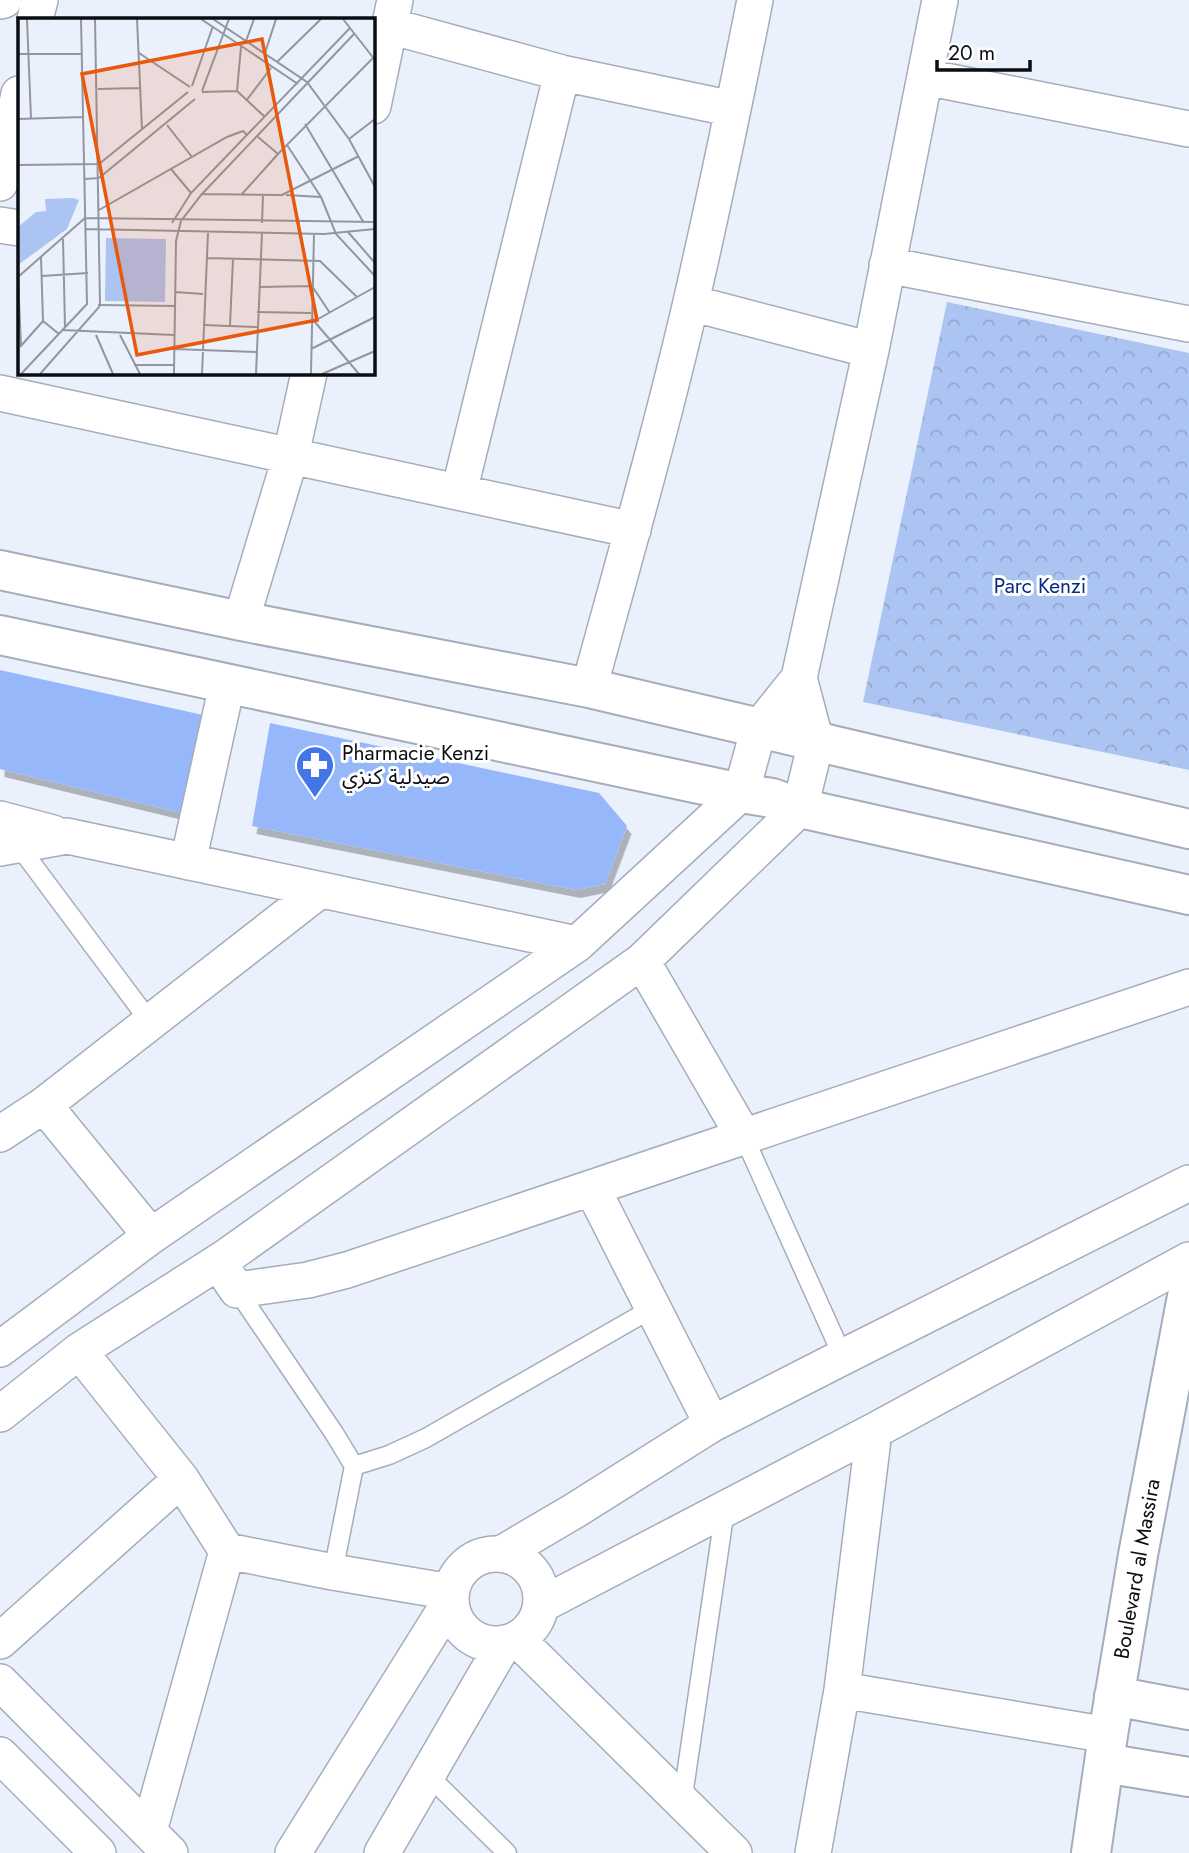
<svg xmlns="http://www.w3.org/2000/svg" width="1189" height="1853" font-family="Jost,'Noto Sans Arabic',sans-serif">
<defs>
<pattern id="park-crowns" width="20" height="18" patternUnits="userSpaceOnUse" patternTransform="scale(1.75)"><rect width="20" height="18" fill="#acc4f1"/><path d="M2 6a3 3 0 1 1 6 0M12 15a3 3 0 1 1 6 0" fill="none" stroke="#93a7ce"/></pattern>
<filter id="shadow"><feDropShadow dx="4.5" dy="8" stdDeviation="0" flood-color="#0004"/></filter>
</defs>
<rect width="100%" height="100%" fill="#eaf1fd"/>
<!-- park -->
<path fill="url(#park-crowns)" d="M947 302 1189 353V770L863 702Z"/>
<!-- building -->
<path fill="#96b8fa" filter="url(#shadow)" d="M0 670 203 715 182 813 0 769Z
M270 723 599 793 627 826 605 884 576 890 252 826Z"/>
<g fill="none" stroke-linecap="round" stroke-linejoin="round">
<defs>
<path id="service" d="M18 845 150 1022
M744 1137 843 1357
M237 1290 334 1433 354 1466 389 1455 426 1438 653 1308
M333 1572 354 1466
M428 1775 507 1853
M682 1803 725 1509"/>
<path id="minor" d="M0 1 4 0
M35 19 40 0
M390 26 562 73 733 109
M925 77 1189 129
M373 106 395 0
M0 183 19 94
M0 225 19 228
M887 265 1189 324
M691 303 871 350
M0 393 633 530
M459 492 562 73
M241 621 291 455 309 373
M589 688C624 560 661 431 691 302 714 202 735 101 755 0
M0 819 53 833
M0 848 67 836 577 944
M188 862 227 685
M642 961 744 1137
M44 1105 320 890
M0 1134 44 1105 151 1236
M592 1188 712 1424
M218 1262 237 1290 308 1280 347 1270 1189 987
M0 1349 151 1236 577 944 741 793 759 728 799 678 871 350 940 0
M79 1351 181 1479 227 1551
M0 1414 79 1351 226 1257 642 961 800 808 816 742 799 678
M501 1554 574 1511 712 1424 843 1357 1189 1183
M451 1599a45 45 0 1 1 90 0a45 45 0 1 1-90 0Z
M541 1605 874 1431 1189 1260
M517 1639 734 1853
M0 1641 181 1479
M0 1682 170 1853
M842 1690 1108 1735
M0 1755 98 1853
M149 1831 227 1551 333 1572 451 1592
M293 1853 451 1600
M382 1853 504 1643
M813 1853 842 1690 874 1431"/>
<path id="tertiary" d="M0 570 241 621 589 688 1189 829
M0 635 741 793 772 798 800 808 1189 895
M1114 1696 1189 1710
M1104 1763 1189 1777
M1091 1853 1108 1735 1138 1555 1189 1286"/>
</defs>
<!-- service casing -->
<use href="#service" stroke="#a5adbb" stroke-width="21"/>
<!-- minor casing -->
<use href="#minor" stroke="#a5adbb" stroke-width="38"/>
<!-- tertiary casing -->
<use href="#tertiary" stroke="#a5adbb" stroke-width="42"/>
<!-- service -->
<use href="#service" stroke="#fff" stroke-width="18"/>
<!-- minor -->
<use href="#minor" stroke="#fff" stroke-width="35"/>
<!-- tertiary -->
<use href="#tertiary" stroke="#fff" stroke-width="38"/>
</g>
<!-- icons -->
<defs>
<symbol id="pharmacy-pin" viewBox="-11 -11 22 30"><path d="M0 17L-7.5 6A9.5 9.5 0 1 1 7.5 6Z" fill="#4276e7" stroke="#fff"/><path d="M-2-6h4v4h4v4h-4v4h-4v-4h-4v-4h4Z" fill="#fff"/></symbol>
</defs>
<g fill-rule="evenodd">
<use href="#pharmacy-pin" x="293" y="743" width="44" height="60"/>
</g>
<g text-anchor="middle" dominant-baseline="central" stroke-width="6" stroke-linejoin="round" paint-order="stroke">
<!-- park labels -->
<g font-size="21" fill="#062a85" stroke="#fff">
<text x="1040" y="586">Parc Kenzi</text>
</g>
<!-- poi labels -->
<g font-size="21" fill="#0b0d12" stroke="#fff" text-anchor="start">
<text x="342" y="753">Pharmacie Kenzi<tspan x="342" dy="24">صيدلية كنزي</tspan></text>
</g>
<!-- street labels -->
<g font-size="21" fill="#0b0d12" stroke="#fff">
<text transform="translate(1137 1569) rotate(-80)">Boulevard al Massira</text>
</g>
</g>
<!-- overview -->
<g transform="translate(18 18)">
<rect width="357" height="357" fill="#eaf1fd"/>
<path d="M55 180 61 182 49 211 0 247V209L18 194 28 193 27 181ZM88 220 148 221 147 284 87 283Z" fill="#acc4f1"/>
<path fill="none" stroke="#91969f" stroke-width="2" d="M9 1 13 100M119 1 124 111M183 1 280 66M195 1 289 64 331 121 357 169M325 1 357 42M228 23 236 1M121 35 172 69M247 35 258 1M0 36H63M259 44 303 1M174 68 195 8M80 71 122 70M184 73 211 1M219 73 247 99M184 74 219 73 223 29M228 83 253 50M0 101 65 99M287 106 346 205M149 107 174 139M240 119 260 136 355 40M331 121 357 101M269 127 303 179 318 216 357 258M0 147 81 146 170 74M153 151 173 175M67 161 81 160 177 81M184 176 264 177 341 138M224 176 260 136M268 177 303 179M81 192 209 119 225 113 229 117M67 200 357 204M154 205 173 175 332 10M244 205 245 177M68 211 306 216 357 211M330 214 357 245M45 221 47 309M23 239 25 303 41 316M188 240 302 243 339 279M24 258 70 255M0 259 67 200M0 259 3 328M241 269 294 268 312 295M157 274 185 276M80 287 157 288M239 294 293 295M296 303 341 356M293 305 357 269M185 307 239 309M212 307 215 241M44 312 156 317M78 317 95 356M102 317 122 356M2 329 25 303M156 331 239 334M293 331 357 299M116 347H156M3 356 69 286 63 1M22 356 82 288 77 1M156 356 158 223 163 203 184 176 336 16M184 356 190 215M238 356 244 215M293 356 296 216M304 356 357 333"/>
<path fill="#e8590c" fill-opacity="0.15" stroke="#e8590c" stroke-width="3.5" d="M244 21 299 302 119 337 64 56Z"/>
<rect width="357" height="357" fill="none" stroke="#0b0d12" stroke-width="3.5"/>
</g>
<!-- scale -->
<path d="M937 60v10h93v-10" fill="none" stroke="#0b0d12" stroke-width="3.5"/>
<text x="948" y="60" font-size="21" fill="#0b0d12" stroke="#ffffff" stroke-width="5" paint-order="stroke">20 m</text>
</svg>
